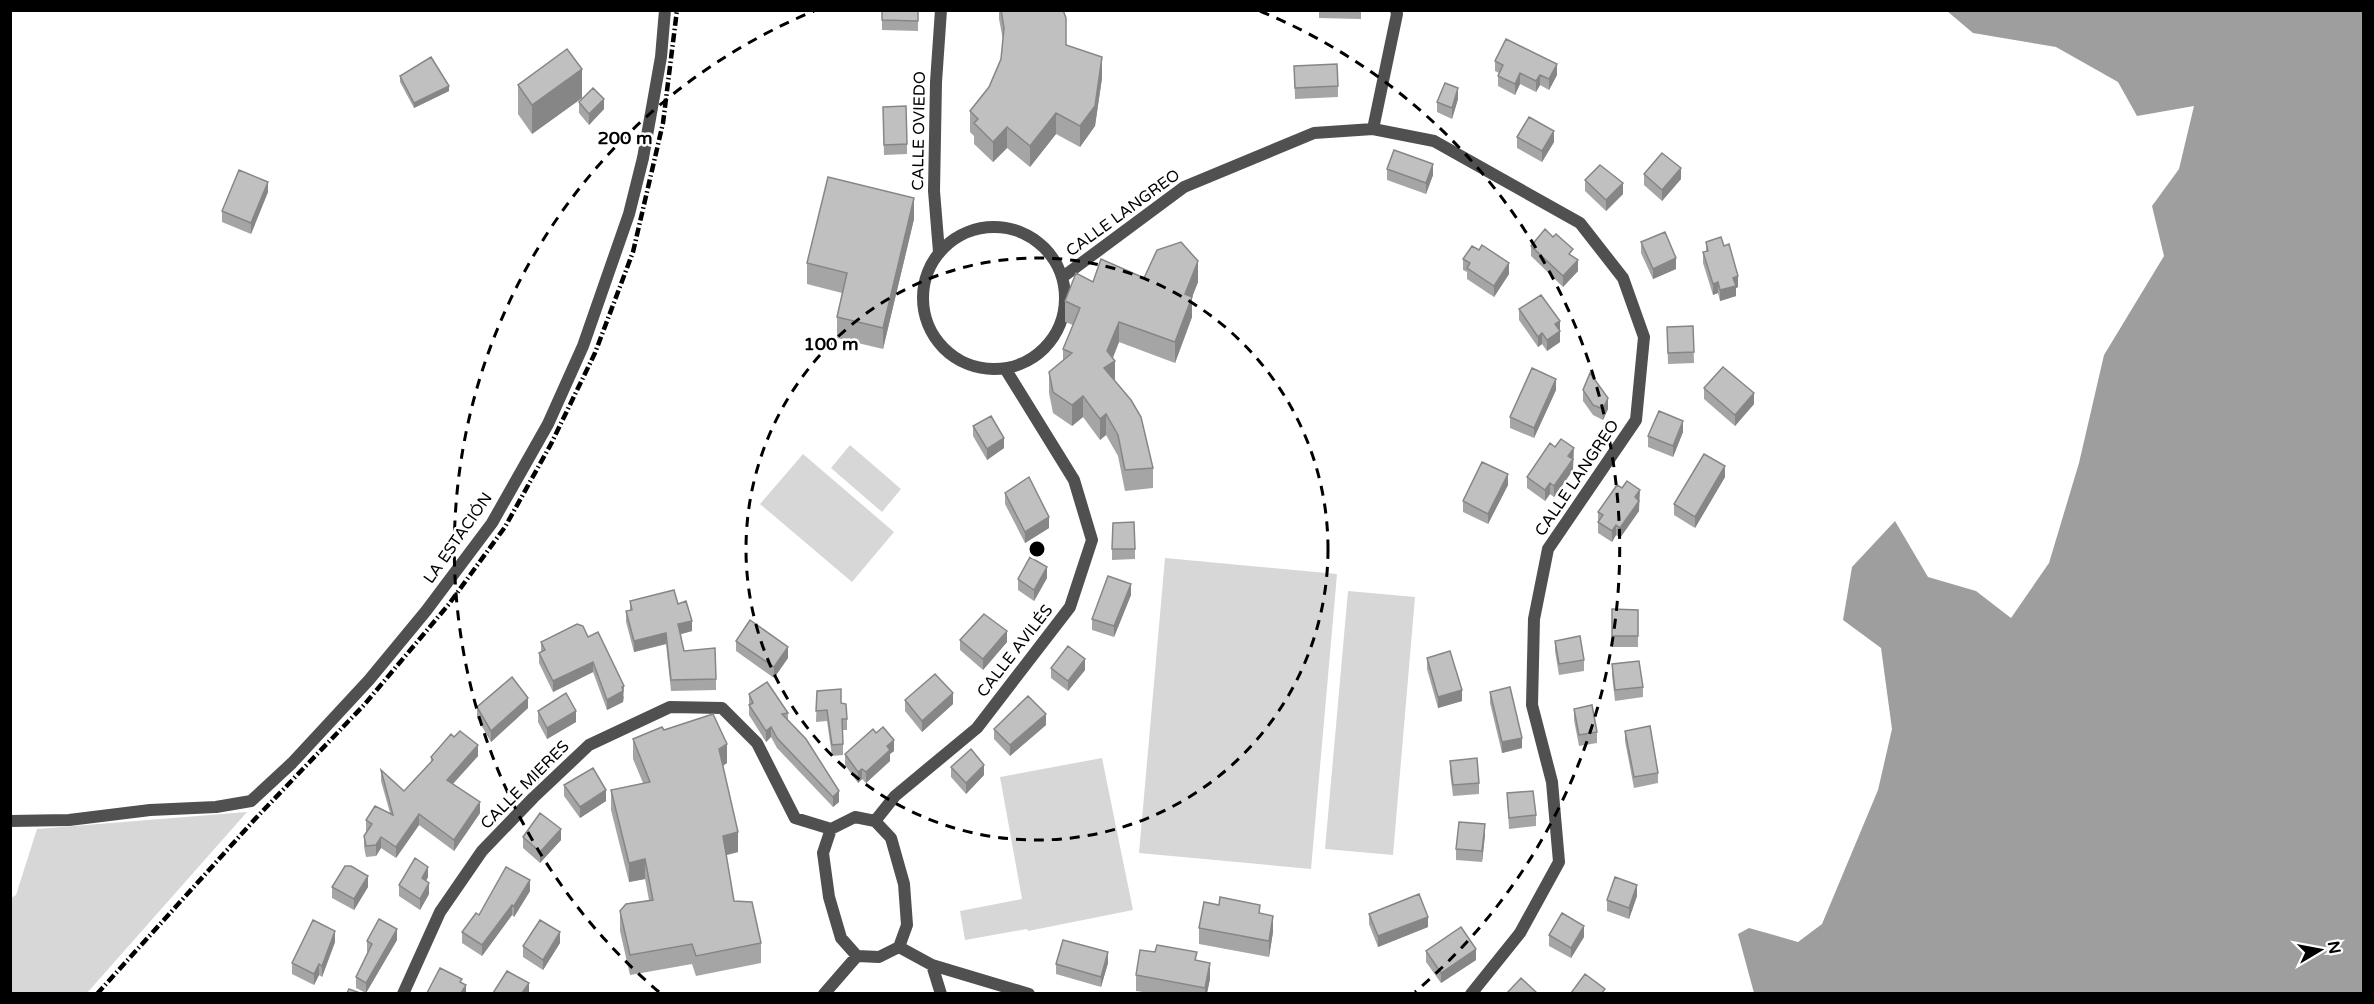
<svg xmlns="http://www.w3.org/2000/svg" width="2374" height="1004" font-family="'Varela Round',sans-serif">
<rect width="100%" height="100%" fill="#fff"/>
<!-- green -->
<path fill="#d7d7d7" d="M850 445 901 489 882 512 831 468Z
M803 454 894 532 852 582 760 504Z
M1165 558 1337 574 1311 869 1139 853Z
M1348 591 1415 597 1393 855 1325 849Z
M1102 758 1133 910 1028 931 1027 929 965 940 960 911 1022 899 1000 777Z
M247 812 87 993H11V898L16 895 37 829Z"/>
<!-- water -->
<path fill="#9e9e9e" d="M1947 11H2363V993H1754L1738 934 1749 928 1798 942 1822 924 1878 790 1892 729 1881 648 1843 620 1852 567 1895 521 1928 577 1976 591 2011 618 2049 563 2079 463 2104 355 2164 256 2152 206 2179 169 2194 106 2137 116 2118 82 2056 47 1973 33Z"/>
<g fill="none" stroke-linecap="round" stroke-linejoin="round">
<!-- minor -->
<path stroke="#505050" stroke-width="12" d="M1373 129 1397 14 1396 10
M923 298a71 71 0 1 1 142 0a71 71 0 1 1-142 0Z
M939 252 934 191 936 82 941 10
M1064 276 1184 187 1314 133 1373 129 1434 141 1580 223 1623 278 1644 337 1636 420 1548 549 1534 619 1532 705 1552 782 1559 862 1520 933 1471 994
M855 817 875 821 891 838 904 884 907 925 899 947 879 957 857 956 841 938 829 897 823 853 831 829Z
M10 821 69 820 150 810 216 807 251 801 292 763 369 680 426 611 492 523 548 424 583 346 629 214 643 158 661 57 665 10
M875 821 895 796 977 728 1070 607 1092 540 1074 480 1006 370
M899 947 932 965 1029 994
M932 965 941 994
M403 994 440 912 482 851 533 798 589 745 670 707 722 708 757 743 795 818 831 829
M824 994 857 956"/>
<!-- rail -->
<path stroke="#000" stroke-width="4.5" stroke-dasharray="9 3 1.5 3" stroke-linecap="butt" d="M97 994 256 818 364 705 449 604 505 527 551 444 595 353 633 252 663 123 677 10"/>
</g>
<!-- wall -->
<path fill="#a5a5a5" d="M882 10H918V31L882 30Z
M999 10H1063L1066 45 1102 78 1095 126 1080 147 1056 134 1030 167 1007 148 993 162 974 144V136L970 132V111L989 87 1001 59 1003 40 999 19Z
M1319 10H1361V19L1319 18Z
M1495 61 1557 75 1549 90 1540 85 1536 92 1520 84 1515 95 1498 86V76L1499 73 1495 71Z
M1294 66 1338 86V97L1295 99Z
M400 76 449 91 414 108 400 82Z
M518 85 582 98 532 134 518 114Z
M1458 99 1452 119 1437 112V102Z
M579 102 604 109 589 125 579 113Z
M883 107 907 144V154L884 155Z
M1517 137 1554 142 1542 162 1517 148Z
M1387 169 1433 175 1426 194 1387 180Z
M1644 174 1681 179 1662 201 1644 185Z
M1585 180 1623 194 1606 211 1585 191Z
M268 192 251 234 222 222V211Z
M914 219 883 349 837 338V317L842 293 807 284V263Z
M1553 237 1573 257 1578 271 1563 287 1531 256V246Z
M1641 242 1676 269 1653 279 1641 253Z
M1706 242 1724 246 1738 287 1736 288V296L1720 301 1718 293 1713 295 1703 263V252H1706Z
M1479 250 1509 274 1494 297 1467 279V272L1463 270V259Z
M1144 278 1198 282 1192 297V317L1175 363 1119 342 1113 358 1115 381 1153 468V488L1125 491 1118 456 1106 435 1100 440 1083 417 1072 426 1053 413 1049 393V372L1063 361V349L1073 325 1065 322V301L1093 282Z
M1519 309 1560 321V342L1547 351 1542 344 1538 347 1519 320Z
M1693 326 1694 363 1668 364 1667 327Z
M1704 388 1754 404 1735 426 1704 399Z
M1556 390 1534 438 1510 428V417Z
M1583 390 1608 409 1603 420 1593 415 1583 401Z
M973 426 1004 448 987 460 973 436Z
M1683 432 1673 457 1648 447V436Z
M1574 459 1573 461V470L1554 497 1550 494 1545 501 1527 488V477Z
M1725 477 1695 528 1674 515V504Z
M1508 485 1488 524 1463 512V501Z
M1005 493 1049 528 1025 543 1005 504Z
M1640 501 1639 502V511L1620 538 1616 535 1612 542 1598 533V512Z
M1112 549H1135V559L1112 560Z
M1047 578 1034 601 1018 590V579Z
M1131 595 1114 637 1092 630V619Z
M630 601 678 604 692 631 680 634 684 651 716 679V690L671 691 666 644 634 652 626 622V611L630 610Z
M1612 609 1638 610V647H1612Z
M588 637 624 697 623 702 607 710 593 672 553 692 539 663V653L541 651V642Z
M960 640 1007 642 983 670 960 650Z
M736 641 788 658 774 678 736 651Z
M1555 641 1584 660V671L1559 675 1555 651Z
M1427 658 1462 701 1438 708 1427 669Z
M1612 664 1643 687V697L1615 701 1612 675Z
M1051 668 1085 670 1068 691 1051 678Z
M817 691 841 703 847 719V730H843V755L832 756 827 721 816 722Z
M1490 692 1522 748 1502 753 1490 703Z
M749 694 788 713V720L839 802 833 807 777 748 771 737 766 742 749 715Z
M905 700 953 704 922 732 905 711Z
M477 707 528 708 491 742 477 718Z
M1574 709 1597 732V743L1579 746 1574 720Z
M538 711 576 722 547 739 538 722Z
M1046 725 1010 756 994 739V729Z
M664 730 727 763 723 766 738 852 726 855 734 901 761 943V963L696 976 692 964 630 975 620 931V911L649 900 645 879 629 882 611 810V790L643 783 633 759V739Z
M1625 731 1658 773V783L1634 788 1625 741Z
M894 751 890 754V761L866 783 862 779 858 783 845 765V754Z
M478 756 453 784 480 813 454 851 419 825 396 858 381 848 376 856 366 857 364 847V836L367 831H366V820L390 813 381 781V770L404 791 431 763V757Z
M1450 761 1479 783V794L1453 796 1450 772Z
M951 767 984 775 966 794 951 777Z
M564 785 606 801 580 818 564 796Z
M1507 793 1536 815V826L1509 829Z
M1485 835 1482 862 1456 860V849Z
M523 837 561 840 540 863 523 848Z
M428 877 426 881 429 894 420 910 399 896V885Z
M332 887H368L354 910 332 898Z
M530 891 514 917 512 915 482 956 462 943V932L479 915Z
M1637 896 1629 919 1607 911V900Z
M1260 913 1273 932 1269 957 1199 944V928Z
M1369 914 1428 927 1378 947 1369 924Z
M1549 935 1584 937 1571 958 1549 946Z
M397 940 366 993 356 988V977L368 952H367V941Z
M335 942 322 977 319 975 314 985 292 974V963Z
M560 943 543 970 523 957V946Z
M1426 951 1476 960 1441 983 1426 962Z
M1197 960 1210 979 1207 993H1150L1136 991V975Z
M1108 963 1101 987 1056 974V964Z"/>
<!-- shaded-wall -->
<path fill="#868686" d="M1102 57V78L1095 126 1080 147V126Z
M1557 64V75L1549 90V79Z
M582 69V98L532 134V105Z
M1520 73V84L1515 95V84Z
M1540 75V85L1536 92V81Z
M449 86V91L414 108V103Z
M1458 88V99L1452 119V108Z
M604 99V109L589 125V114Z
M1056 113V134L1030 167V146Z
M1007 127V148L993 162V142Z
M1554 131V142L1542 162V151Z
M1433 164V175L1426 194V183Z
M1681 168V179L1662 201V190Z
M268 182V192L251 234V223Z
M1623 183V194L1606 211V200Z
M914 198V219L883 349V328Z
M1676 258V269L1653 279V269Z
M1578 260V271L1563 287V276Z
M1198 261V282L1185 315V294Z
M1509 263V274L1494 297V286Z
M1738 276V287L1736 288V296L1720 301V290L1733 278Z
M1718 282V293L1713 295V284Z
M1192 297V317L1175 363V342Z
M1560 321V342L1547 351V340L1555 324Z
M1119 322V342L1110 364 1115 361V382L1104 368 1107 351Z
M1542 333V344L1538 347V337Z
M1556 379V390L1534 438V428Z
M1754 393V404L1735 426V415Z
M1083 396V417L1072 426V405Z
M1608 398V409L1603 420V409Z
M1106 414V435L1100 440V419Z
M1683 421V432L1673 457V446Z
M1004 438V448L987 460V449Z
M1574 448 1573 470 1554 497V486L1568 456Z
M1725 466V477L1695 528V517Z
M1508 474V485L1488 524V514Z
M1550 483V494L1545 501V490Z
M1640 490 1639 511 1620 538V528L1635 497Z
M1049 517V528L1025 543V532Z
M1616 525V535L1612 542V531Z
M1047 567V578L1034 601V590Z
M1131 584V595L1114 637V626Z
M692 621V631L678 635V624Z
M1007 631V642L983 670V659Z
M666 633V644L634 652V641Z
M788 647V658L774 678V667Z
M1085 659V670L1068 691V681Z
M593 662V672L553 692V681Z
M624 686 623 702 607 710V700Z
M1462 690V701L1438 708V697Z
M953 693V704L922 732V721Z
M528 698V708L491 742V731Z
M576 711V722L547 739V728Z
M1046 714V725L1010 756V745Z
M771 727V737L766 742V731Z
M1522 738V748L1502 753V742Z
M894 740V751L890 754V761L866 783V772L887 746Z
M727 744V763L719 768V749Z
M478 745V756L447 790V780Z
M984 765V775L966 794V783Z
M862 769V779L858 783V772Z
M606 790V801L580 818V807Z
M839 791V802L833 807V797Z
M480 802V813L454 851V840Z
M419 814V825L396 858V847Z
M1485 824V835L1482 862V851Z
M561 829V840L540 863V852Z
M738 832V852L723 856V836Z
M381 837V848L376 856V845Z
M645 859V879L629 882V863Z
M428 867V877L422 888V878Z
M368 876V887L354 910V899Z
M530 880V891L514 917V906Z
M429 883V894L420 910V899Z
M1637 885V896L1629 919V908Z
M512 905V915L482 956V945Z
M1273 916V932L1269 957V941Z
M1428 917V927L1378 947V936Z
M1584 926V937L1571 958V948Z
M397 929V940L366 993V983Z
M335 931V942L322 977V966Z
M560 932V943L543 970V960Z
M1476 949V960L1441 983V973Z
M1108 952V963L1101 987V977Z
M1210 963V979L1207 993H1205V988Z
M319 964V975L314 985V974Z
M529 983V993H522Z
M466 985V993H461Z"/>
<!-- building -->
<path fill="#c0c0c0" stroke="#868686" stroke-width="1.5" d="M882 10H918V21L882 20Z
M1001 10H1063L1066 18V45L1102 57 1095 106 1080 126 1056 113 1030 146 1007 127 993 142 974 123 978 119 970 111 989 87 1001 59 1004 28Z
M1506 39 1557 64 1549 79 1540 75 1536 81 1520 73 1515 84 1498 76 1503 65 1495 61Z
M567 49 582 69 532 105 518 85Z
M431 57 449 86 414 103 400 76Z
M1337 64 1338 86 1295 88 1294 66Z
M1445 83 1458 88 1452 108 1437 102Z
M593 88 604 99 589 114 579 102Z
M906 106 907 144 884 145 883 107Z
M1529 117 1554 131 1542 151 1517 137Z
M1394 150 1433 164 1426 183 1387 169Z
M1662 153 1681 168 1662 190 1644 174Z
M1600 165 1623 183 1606 200 1585 180Z
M239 170 268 182 251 223 222 211Z
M828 177 914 198 883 328 837 317 847 273 807 263Z
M1545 229 1553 237 1556 234 1573 249 1569 254 1578 260 1563 276 1531 246Z
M1665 232 1676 258 1653 269 1641 242Z
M1721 237 1724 246 1729 244 1738 276 1733 278 1736 286 1720 290 1718 282 1713 284 1703 252 1708 251 1706 242Z
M1181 242 1198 261 1185 294 1192 297 1175 342 1119 322 1107 351 1115 361 1104 368 1131 400 1141 417 1153 468 1125 470 1118 435 1106 414 1100 419 1083 396 1072 405 1053 392 1049 372 1072 353 1063 349 1080 308 1065 301 1076 273 1093 282 1101 259 1144 278 1157 250Z
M1482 245 1509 263 1494 286 1467 268 1470 263 1463 259 1472 246 1479 250Z
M1541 295 1560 321 1555 324 1560 331 1547 340 1542 333 1538 337 1519 309Z
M1693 326 1694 352 1668 353 1667 327Z
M1723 367 1754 393 1735 415 1704 388Z
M1532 368 1556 379 1534 428 1510 417Z
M1590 373 1608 398 1603 409 1593 405 1583 390Z
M1659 411 1683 421 1673 446 1648 436Z
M991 416 1004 438 987 449 973 426Z
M1561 439 1574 448 1568 456 1573 459 1554 486 1550 483 1545 490 1527 477 1550 443 1555 447Z
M1704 454 1725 466 1695 517 1674 504Z
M1482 462 1508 474 1488 514 1463 501Z
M1029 477 1049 517 1025 532 1005 493Z
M1627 481 1640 490 1635 497 1639 501 1620 528 1616 525 1612 531 1598 522 1603 515 1598 512 1617 485 1622 488Z
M1134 522 1135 549H1112L1113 523Z
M1030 557 1047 567 1034 590 1018 579Z
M1108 576 1131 584 1114 626 1092 619Z
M674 590 678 604 686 601 692 621 678 624 684 651 715 648 716 679 671 680 666 633 634 641 626 611 632 610 630 601Z
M1612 609 1638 610V636H1612Z
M984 614 1007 631 983 659 960 640Z
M750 620 788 647 774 667 736 641Z
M577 624 583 626 588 637 598 632 624 686 622 687 623 691 607 700 593 662 553 681 539 653 545 650 541 642Z
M1580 636 1584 660 1559 664 1555 641Z
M1068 646 1085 659 1068 681 1051 668Z
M1450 651 1462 690 1438 697 1427 658Z
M1639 661 1643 687 1615 690 1612 664Z
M935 674 953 693 922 721 905 700Z
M512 677 528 698 491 731 477 707Z
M767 682 788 713 782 714 806 739 839 791 833 797 777 738 771 727 766 731 749 705 753 703 749 694Z
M1510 687 1522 738 1502 742 1490 692Z
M841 689V703L846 704 847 719H842L843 744 832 745 827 710 816 711 817 691Z
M566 693 576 711 547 728 538 711Z
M1028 696 1046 714 1010 745 994 729Z
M1592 705 1597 732 1579 735 1574 709Z
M713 714 727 744 719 749 738 832 723 836 734 901 752 902 761 943 696 956 692 944 630 955 620 911 626 904 653 900 645 859 629 863 611 790 650 782 633 739 662 727 664 730Z
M1650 726 1658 773 1634 777 1625 731Z
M883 727 894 740 887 746 890 750 866 772 862 769 858 772 845 754 873 729 876 733Z
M460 731 478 745 447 780 480 802 454 840 419 814 396 847 381 837 376 845 366 846 364 836 372 824 366 820 375 806 393 815 381 770 404 791 433 760 431 757 451 734 454 737Z
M971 749 984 765 966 783 951 767Z
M1477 758 1479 783 1453 785 1450 761Z
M593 768 606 790 580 807 564 785Z
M1533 791 1536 815 1509 818 1507 793Z
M540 813 561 829 540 852 523 837Z
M1459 822 1485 824 1482 851 1456 849Z
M415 858 428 867 422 878 429 883 420 899 399 885Z
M345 866H351L368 876 354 899 332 887Z
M506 867 530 880 514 906 512 905 482 945 462 932 476 913 479 915Z
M1615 877 1637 885 1629 908 1607 900Z
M1419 894 1428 917 1378 936 1369 914Z
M1220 897 1260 905 1259 913 1273 916 1269 941 1199 928 1204 902 1219 905Z
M1562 913 1584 926 1571 948 1549 935Z
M379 919 397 929 366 983 356 977 372 944 367 941Z
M313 920 335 931 322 966 319 964 314 974 292 963Z
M540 920 560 932 543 960 523 946Z
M1461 927 1476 949 1441 973 1426 951Z
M1063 940 1108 952 1101 977 1056 964Z
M1157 945 1197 952 1195 960 1210 963 1205 988 1136 975 1140 950 1155 952Z
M440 968 462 979 460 982 466 985 461 993H427Z
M507 971 529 983 522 993H493Z
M1585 974 1605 989 1602 993H1571Z
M1521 978 1537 993H1507Z
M349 989 360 993H347Z"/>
<!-- distance rings -->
<g fill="none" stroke="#000" stroke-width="3" stroke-dasharray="10 8">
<circle cx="1037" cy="549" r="291"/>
<path d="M659 992A582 582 0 0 1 814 11M1260 11A582 582 0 0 1 1415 992"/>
</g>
<g text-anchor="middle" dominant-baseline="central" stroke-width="5" stroke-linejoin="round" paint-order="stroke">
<!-- street labels -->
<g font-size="16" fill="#000" stroke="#fff">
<text transform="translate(919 131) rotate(-89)">CALLE OVIEDO</text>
<text transform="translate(1123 213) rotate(-36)">CALLE LANGREO</text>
<text transform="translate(1577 478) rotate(-56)">CALLE LANGREO</text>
<text transform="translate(458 538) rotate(-55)">LA ESTACIÓN</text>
<text transform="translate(1015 651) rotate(-52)">CALLE AVILÉS</text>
<text transform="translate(525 785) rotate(-45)">CALLE MIERES</text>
</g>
</g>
<circle cx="1037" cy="549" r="9" fill="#000" stroke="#fff" stroke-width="3"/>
<g font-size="18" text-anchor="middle" font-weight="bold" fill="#000" stroke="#fff" stroke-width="5" stroke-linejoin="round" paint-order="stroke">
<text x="625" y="144">200 m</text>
<text x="831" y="350">100 m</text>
</g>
<!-- border -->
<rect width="2374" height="1004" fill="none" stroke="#000000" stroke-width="24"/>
<!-- north arrow -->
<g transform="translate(2320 950) rotate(80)" stroke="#ffffff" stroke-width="4.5" paint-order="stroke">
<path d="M0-4.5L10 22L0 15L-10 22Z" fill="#000000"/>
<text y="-9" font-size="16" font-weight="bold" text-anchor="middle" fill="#000000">N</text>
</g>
</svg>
